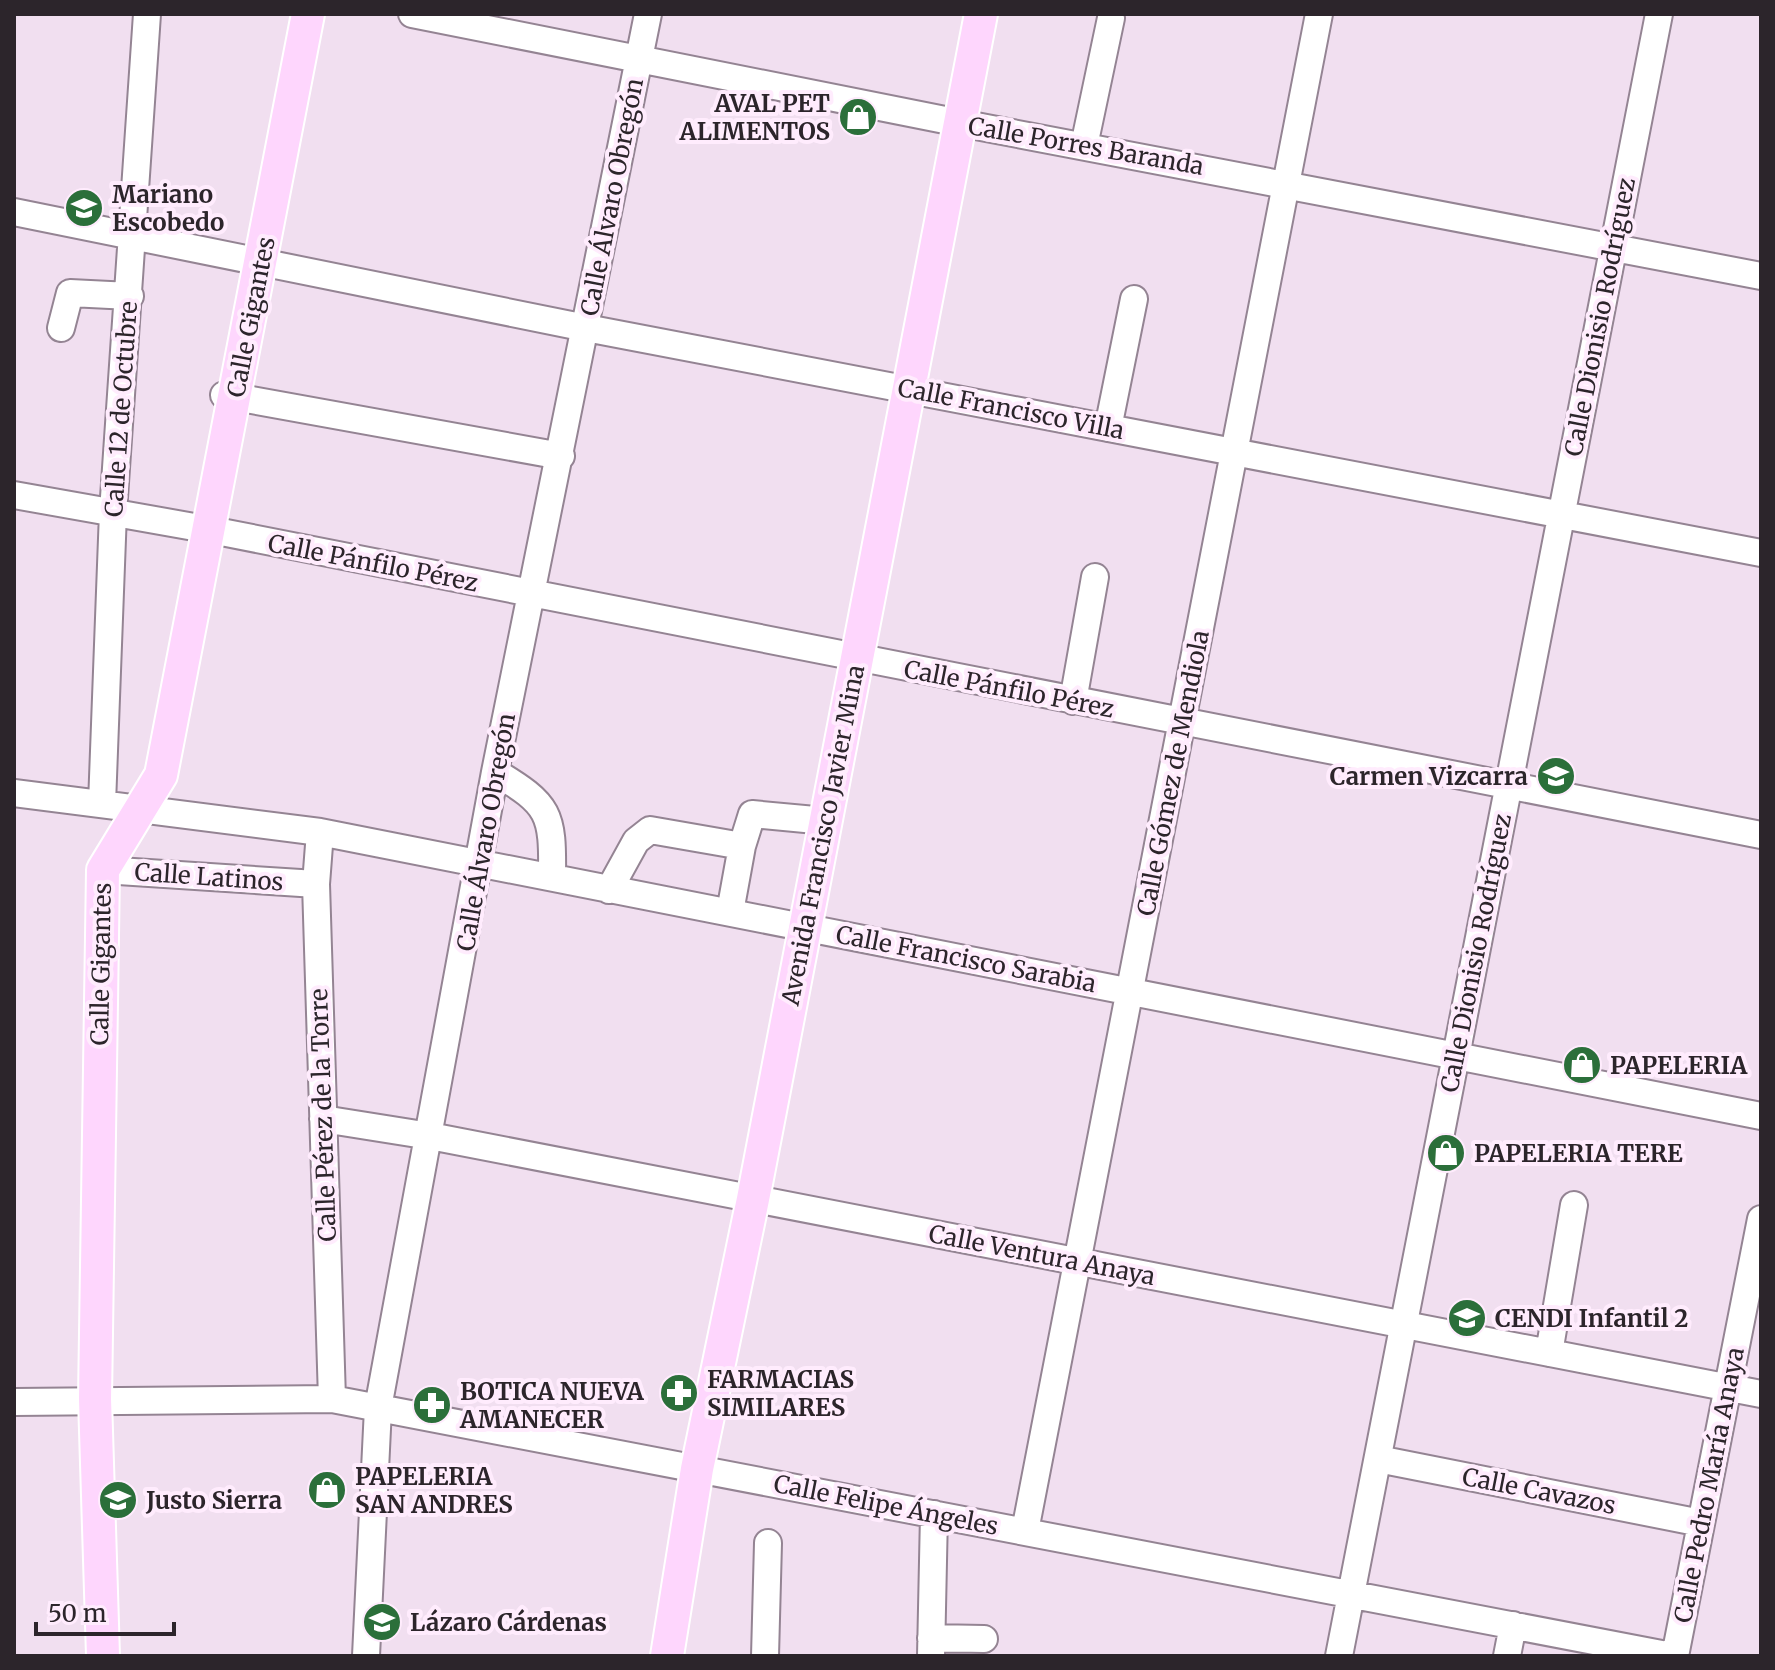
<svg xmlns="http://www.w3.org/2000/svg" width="1775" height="1670" font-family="Merriweather,serif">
<rect width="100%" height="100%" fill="#f1dff0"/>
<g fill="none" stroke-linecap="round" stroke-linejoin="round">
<defs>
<path id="minor" d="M412 14 960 123 1761 276
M1084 146 1111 18
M14 212 586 328 1761 553
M61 328 70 293 130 296
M224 395 561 456
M1108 428 1134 299
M14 495 211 530 1761 835
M1073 701 1095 577
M495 772C550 805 553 813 552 877
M14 793 320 832 1761 1116
M102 804 113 512 147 14
M320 832 316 884 332 1399
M103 870 316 884
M609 890 636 841 650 830 742 846 752 814 826 821
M730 912 742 846
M323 1119 430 1136 1761 1394
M1549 1353 1574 1205
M14 1402 332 1399 1672 1656
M1378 1459 1701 1523
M1025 1531 1319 14
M931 1638 984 1639
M366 1656 378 1408 495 772 648 14
M765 1656 768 1543
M931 1656 934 1514
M1339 1656 1659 14
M1507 1656 1513 1625
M1675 1656 1761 1219"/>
<path id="major" d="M103 1656 95 1399 103 870 161 775 308 14
M667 1656 697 1469 753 1199 981 14"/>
</defs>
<!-- minor casing -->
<use href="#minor" stroke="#948493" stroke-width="30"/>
<!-- major casing -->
<use href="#major" stroke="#fff" stroke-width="36"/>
<!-- minor -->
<use href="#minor" stroke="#fff" stroke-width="26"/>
<!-- major -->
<use href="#major" stroke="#fed6fd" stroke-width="32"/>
</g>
<!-- icons -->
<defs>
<symbol id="shop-disc" viewBox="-11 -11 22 22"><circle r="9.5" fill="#2b6f3a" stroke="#ffecfd"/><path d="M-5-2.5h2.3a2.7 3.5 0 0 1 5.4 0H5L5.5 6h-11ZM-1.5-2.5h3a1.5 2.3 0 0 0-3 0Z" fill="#fff"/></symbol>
<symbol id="school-disc" viewBox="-11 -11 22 22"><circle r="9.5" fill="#2b6f3a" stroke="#ffecfd"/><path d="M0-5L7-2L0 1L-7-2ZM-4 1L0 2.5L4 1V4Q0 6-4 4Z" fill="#fff"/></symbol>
<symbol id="pharmacy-disc" viewBox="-11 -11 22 22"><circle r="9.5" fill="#2b6f3a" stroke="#ffecfd"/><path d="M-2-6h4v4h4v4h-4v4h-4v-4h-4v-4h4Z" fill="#fff"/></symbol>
</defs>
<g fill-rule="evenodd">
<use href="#shop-disc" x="836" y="95" width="44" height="44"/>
<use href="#school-disc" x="62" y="186" width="44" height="44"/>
<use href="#school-disc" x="1534" y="754" width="44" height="44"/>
<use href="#shop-disc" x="1560" y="1043" width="44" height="44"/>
<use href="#shop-disc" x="1424" y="1131" width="44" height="44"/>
<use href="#school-disc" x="1445" y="1296" width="44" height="44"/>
<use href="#pharmacy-disc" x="657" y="1371" width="44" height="44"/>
<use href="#pharmacy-disc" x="410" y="1383" width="44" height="44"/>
<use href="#shop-disc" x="305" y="1468" width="44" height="44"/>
<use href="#school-disc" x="96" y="1478" width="44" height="44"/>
<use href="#school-disc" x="360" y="1600" width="44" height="44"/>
</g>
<g text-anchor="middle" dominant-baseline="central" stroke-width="8" stroke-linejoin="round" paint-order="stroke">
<!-- poi labels -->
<g font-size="24" font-weight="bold" fill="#2c252b" stroke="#ffecfd" text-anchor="start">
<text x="830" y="103" text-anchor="end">AVAL PET<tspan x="830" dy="28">ALIMENTOS</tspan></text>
<text x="112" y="194">Mariano<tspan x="112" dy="28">Escobedo</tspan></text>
<text x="1528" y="776" text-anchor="end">Carmen Vizcarra</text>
<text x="1610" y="1065">PAPELERIA</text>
<text x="1474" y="1153">PAPELERIA TERE</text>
<text x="1495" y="1318">CENDI Infantil 2</text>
<text x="707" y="1379">FARMACIAS<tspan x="707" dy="28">SIMILARES</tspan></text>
<text x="460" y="1391">BOTICA NUEVA<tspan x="460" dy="28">AMANECER</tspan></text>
<text x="355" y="1476">PAPELERIA<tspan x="355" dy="28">SAN ANDRES</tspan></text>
<text x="146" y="1500">Justo Sierra</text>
<text x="410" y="1622">Lázaro Cárdenas</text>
</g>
<!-- street labels -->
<g font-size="24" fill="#2c252b" stroke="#ffecfd">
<text transform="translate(1086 146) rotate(10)">Calle Porres Baranda</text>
<text transform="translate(612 197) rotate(-79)">Calle Álvaro Obregón</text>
<text transform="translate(251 317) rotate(-79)">Calle Gigantes</text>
<text transform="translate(1600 317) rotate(-79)">Calle Dionisio Rodríguez</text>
<text transform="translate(121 409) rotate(-86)">Calle 12 de Octubre</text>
<text transform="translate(1011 409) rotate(11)">Calle Francisco Villa</text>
<text transform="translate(373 563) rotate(11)">Calle Pánfilo Pérez</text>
<text transform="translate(1009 689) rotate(11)">Calle Pánfilo Pérez</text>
<text transform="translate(1173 773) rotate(-79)">Calle Gómez de Mendiola</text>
<text transform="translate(486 832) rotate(-80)">Calle Álvaro Obregón</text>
<text transform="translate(823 835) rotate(-79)">Avenida Francisco Javier Mina</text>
<text transform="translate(209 877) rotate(4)">Calle Latinos</text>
<text transform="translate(1476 953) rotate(-79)">Calle Dionisio Rodríguez</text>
<text transform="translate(966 959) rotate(11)">Calle Francisco Sarabia</text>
<text transform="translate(101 964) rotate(-89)">Calle Gigantes</text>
<text transform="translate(323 1115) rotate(-92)">Calle Pérez de la Torre</text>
<text transform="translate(1042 1255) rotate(11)">Calle Ventura Anaya</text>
<text transform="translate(1709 1485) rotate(-79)">Calle Pedro María Anaya</text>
<text transform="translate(1539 1491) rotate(11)">Calle Cavazos</text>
<text transform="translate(886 1505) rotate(11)">Calle Felipe Ángeles</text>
</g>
</g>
<!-- border -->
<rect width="1775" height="1670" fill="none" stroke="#2c252b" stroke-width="32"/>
<!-- scale -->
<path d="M36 1622v12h138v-12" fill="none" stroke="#2c252b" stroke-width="4"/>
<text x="48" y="1622" font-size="24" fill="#2c252b" stroke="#ffecfd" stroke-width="6" paint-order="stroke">50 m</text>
</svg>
